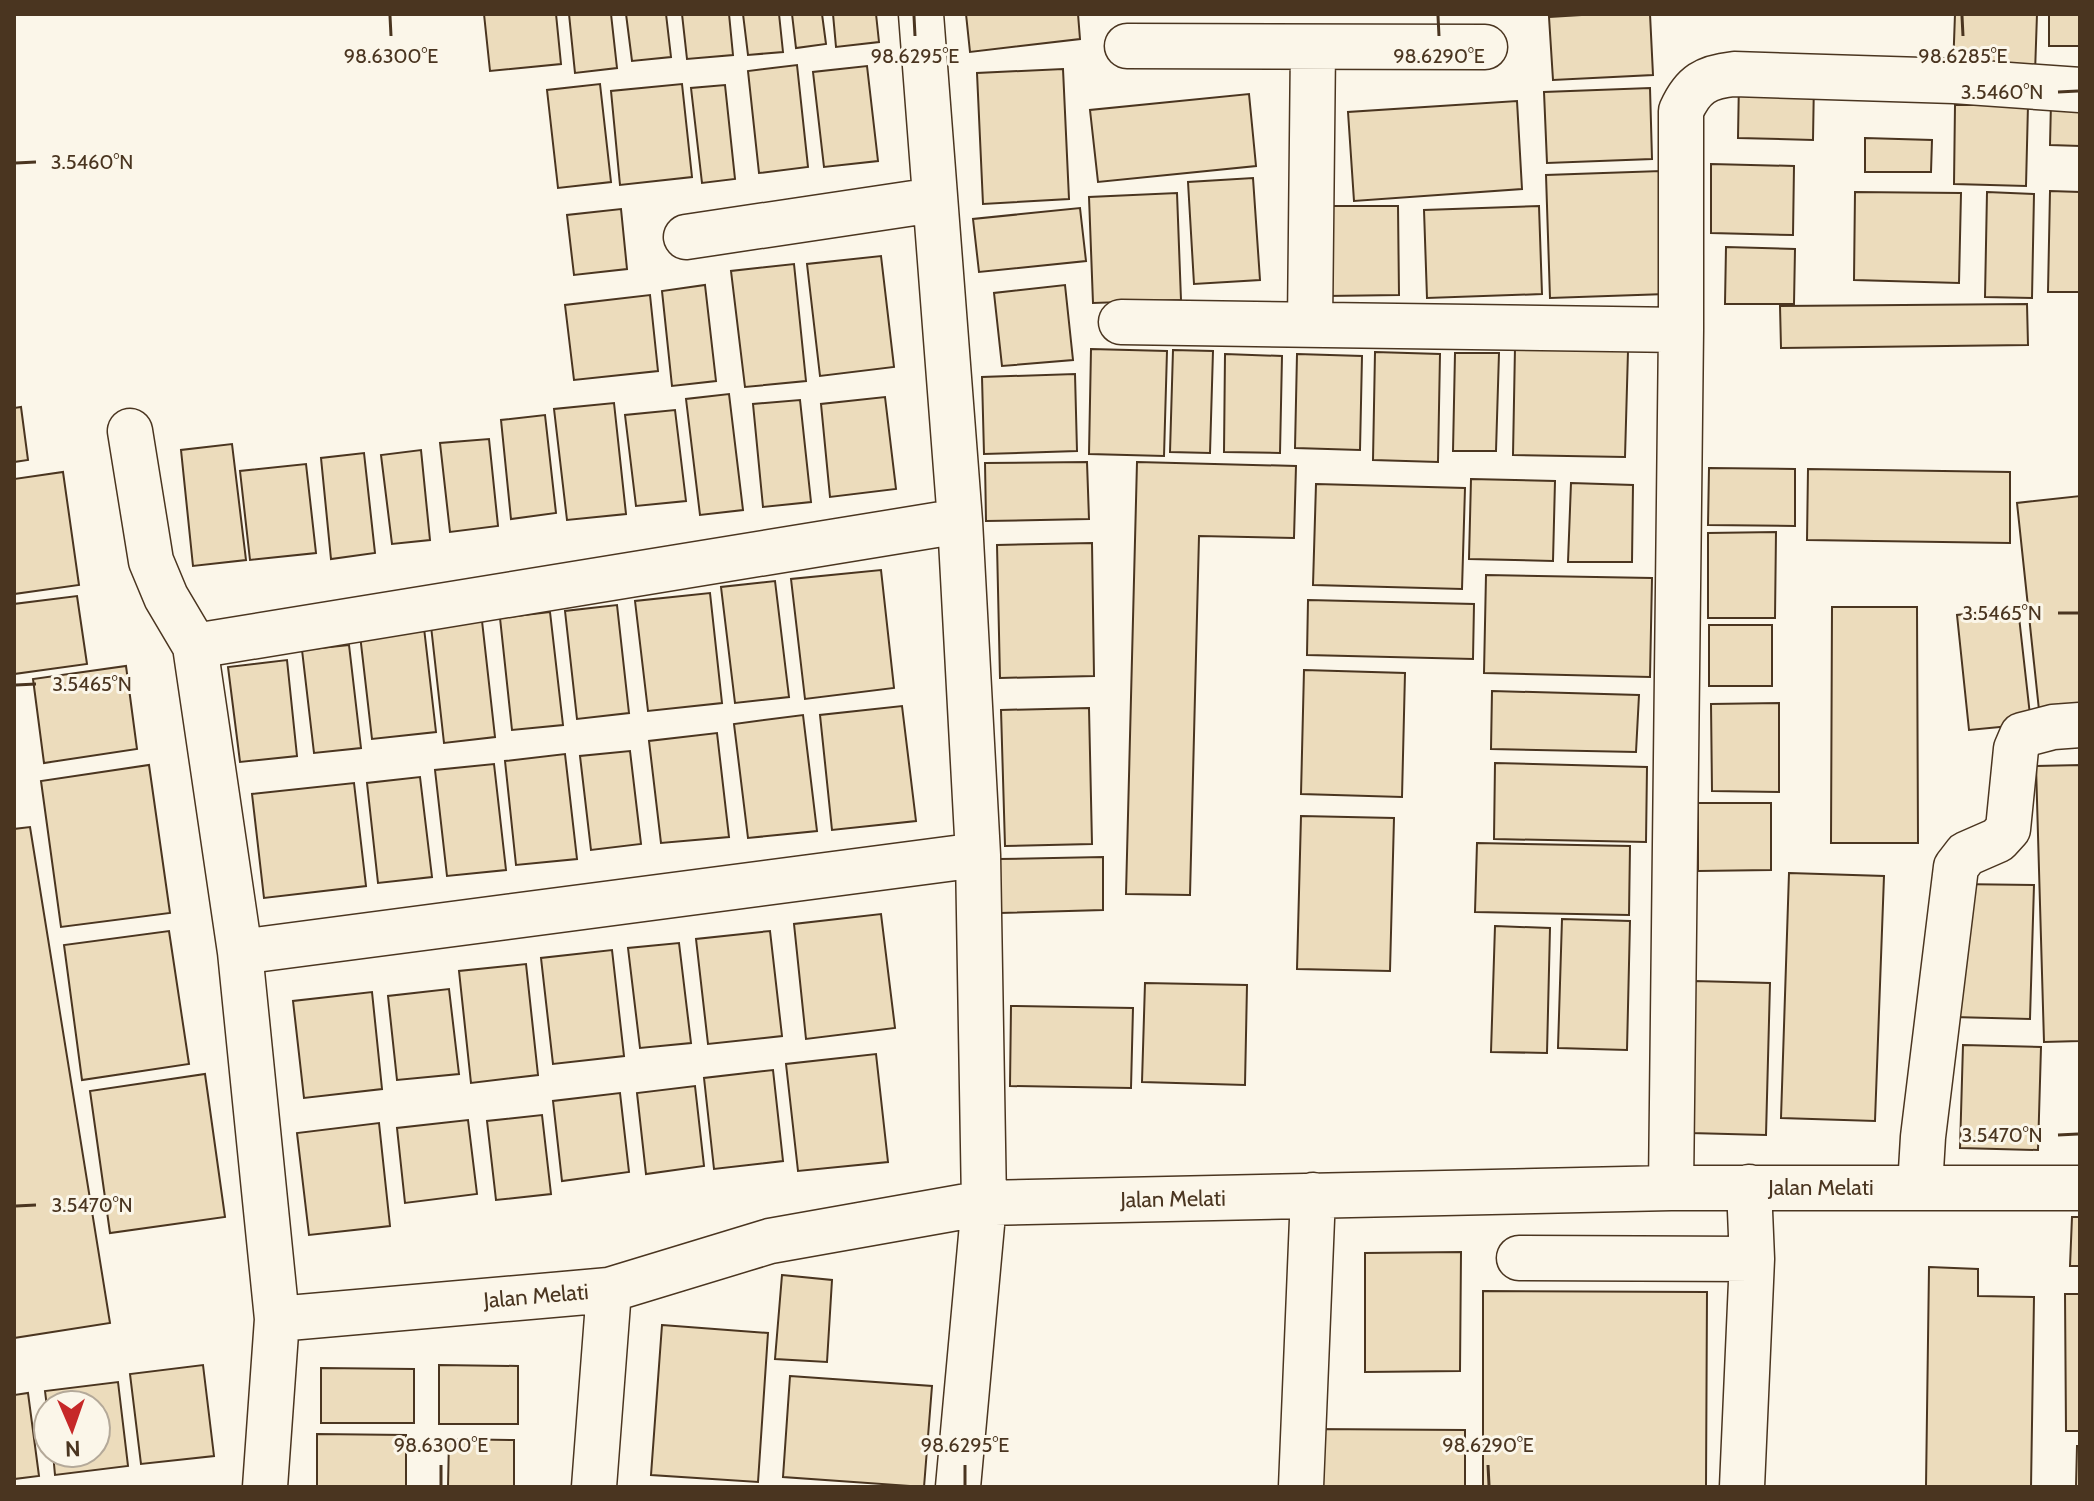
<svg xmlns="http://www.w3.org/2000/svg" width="2094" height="1501" font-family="Cabin,sans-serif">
<rect width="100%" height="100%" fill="#fbf6e9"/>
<!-- building -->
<path fill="#ecdcbc" stroke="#4a3520" stroke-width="2" d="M484 14H556L561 64 490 71Z
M569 14H611L617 68 575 73Z
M626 14H666L671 57 632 61Z
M682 14H729L733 55 687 59Z
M743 14H779L783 52 748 55Z
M792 14H822L826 44 796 48Z
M833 14H876L879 42 836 47Z
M966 14H1078L1080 39 970 52Z
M1598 14H1650L1653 75 1553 80 1549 17Z
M1955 14H2037L2035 73 1953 70Z
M2049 14H2080V46H2049Z
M797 65 808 167 759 173 748 71Z
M867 66 878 161 824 167 813 72Z
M1063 69 1069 199 983 204 977 73Z
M1739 80H1814L1813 140 1738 138Z
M600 84 611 182 558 188 547 90Z
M682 84 692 177 620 185 611 91Z
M725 85 735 179 702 183 691 88Z
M1650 88 1652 159 1547 163 1544 92Z
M1249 94 1256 166 1098 182 1090 110Z
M1517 101 1522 189 1354 201 1348 112Z
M2051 102 2080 103V146L2050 145Z
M1955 105H2028L2026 186 1954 184Z
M1865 138 1932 140 1931 172H1865Z
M1711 164 1794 166 1793 235 1711 233Z
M1661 171 1666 294 1550 298 1546 175Z
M1253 178 1260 280 1194 284 1188 182Z
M2050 191 2080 192V292H2048Z
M1855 192 1961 193 1959 283 1854 280Z
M1987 192 2034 194 2032 298 1985 297Z
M1177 193 1181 300 1093 303 1089 197Z
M1325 206H1398L1399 295 1326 296Z
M1539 206 1542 294 1427 298 1424 210Z
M1080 208 1086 261 979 272 973 219Z
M621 209 627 269 574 275 567 215Z
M1726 247 1795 249 1794 304H1725Z
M881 256 894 367 820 376 807 264Z
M794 264 806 381 745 387 731 271Z
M705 285 716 381 672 386 662 291Z
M1065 285 1073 360 1002 366 994 293Z
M650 295 658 371 574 380 565 305Z
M2027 304 2028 345 1781 348 1780 306Z
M1515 347 1628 351 1625 457 1513 455Z
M1091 349 1167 351 1164 456 1089 454Z
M1173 350 1213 351 1210 453 1170 452Z
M1375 352 1440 354 1438 462 1373 460Z
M1455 353H1499L1496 451H1453Z
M1225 354 1282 356 1280 453 1224 452Z
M1297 354 1362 356 1360 450 1295 448Z
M1075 374 1077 451 984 454 982 377Z
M729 394 743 510 700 515 686 399Z
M885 397 896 489 830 497 821 404Z
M800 400 811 502 763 507 753 404Z
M614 403 626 514 567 520 554 409Z
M21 407 28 460 14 462V408Z
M675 410 686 501 636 506 625 415Z
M545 415 556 513 511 519 501 420Z
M489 439 498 526 450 532 440 443Z
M232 444 246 560 193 566 181 450Z
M421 450 430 540 392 544 381 455Z
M364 453 375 553 331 559 321 458Z
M1087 462 1089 519 986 521 985 463Z
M1137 462 1296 466 1294 538 1199 536 1190 895 1126 894Z
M306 464 316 553 250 560 240 471Z
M1709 468 1795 469V526L1708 525Z
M1808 469 2010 472V543L1807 540Z
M63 472 79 585 14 594V479Z
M1471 479 1555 481 1553 561 1469 559Z
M1571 483 1633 485 1632 562H1568Z
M1316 484 1465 488 1462 589 1313 585Z
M2080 496V706L2039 710 2017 503Z
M1776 532 1775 618H1708V533Z
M1092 543 1094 676 1000 678 997 545Z
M881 570 894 688 805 699 791 579Z
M1486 575 1652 578 1650 677 1484 673Z
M775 581 789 697 735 703 721 587Z
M710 593 722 703 648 711 635 601Z
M77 596 87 664 14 674V604Z
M1308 600 1474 604 1473 659 1307 655Z
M617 605 629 713 577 719 565 611Z
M1832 607H1917L1918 843H1831Z
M2018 608 2031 724 1969 730 1957 615Z
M481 612 495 737 444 743 430 617Z
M550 612 563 725 512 730 500 618Z
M1709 625H1772V686H1709Z
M424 628 436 732 372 739 360 635Z
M349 645 361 748 314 753 302 650Z
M287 660 297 756 240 762 228 667Z
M126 666 137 749 44 763 33 679Z
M1304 670 1405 673 1402 797 1301 794Z
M1492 691 1639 695 1636 752 1491 749Z
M1779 703V792L1712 791 1711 704Z
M902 706 916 821 832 830 820 715Z
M1089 708 1092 844 1005 846 1001 710Z
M803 715 817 831 748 838 734 724Z
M717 733 729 837 661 843 649 741Z
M630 751 641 844 591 850 580 756Z
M565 754 577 859 516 865 505 761Z
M1495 763 1647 767 1646 842 1494 839Z
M494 764 506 870 447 876 435 770Z
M149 765 170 913 61 927 41 781Z
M2080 765V1041L2044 1042 2036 766Z
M420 777 432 877 378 883 367 783Z
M354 783 366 886 264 898 252 794Z
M1698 803H1771V870L1698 871Z
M1301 816 1394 818 1390 971 1297 969Z
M30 827 110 1323 14 1338V829Z
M1477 843 1630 846 1629 915 1475 912Z
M1103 857V910L1000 913 999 859Z
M1789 873 1884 876 1875 1121 1781 1118Z
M1956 884 2034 885 2030 1019 1953 1017Z
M881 914 895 1028 806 1039 794 924Z
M1562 919 1630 921 1627 1050 1558 1048Z
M1495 926 1550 928 1547 1053 1491 1052Z
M169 931 189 1064 82 1080 64 945Z
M770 931 782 1036 708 1044 696 939Z
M679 943 691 1043 640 1048 628 948Z
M612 950 624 1056 553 1064 541 958Z
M526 964 538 1075 471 1083 459 971Z
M1694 981 1770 983 1766 1135 1690 1133Z
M1145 983 1247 985 1245 1085 1142 1082Z
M449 989 459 1074 397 1080 388 996Z
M372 992 382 1089 304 1098 293 1001Z
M1011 1006 1133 1008 1131 1088 1010 1086Z
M1963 1045 2041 1047 2038 1150 1960 1148Z
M876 1054 888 1162 798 1171 786 1064Z
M773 1070 783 1161 714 1169 704 1078Z
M205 1074 225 1217 110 1233 90 1091Z
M695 1086 704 1166 646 1174 637 1093Z
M620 1093 629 1172 562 1181 553 1101Z
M542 1115 551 1194 496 1200 487 1121Z
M468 1120 477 1194 405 1203 397 1128Z
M379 1123 390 1226 309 1235 297 1133Z
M2072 1217H2080V1266H2070Z
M1461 1252 1460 1371 1365 1372V1253Z
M1929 1267 1978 1269V1296L2034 1297 2031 1487H1926Z
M782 1275 832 1280 827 1362 775 1359Z
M1483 1291 1707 1292 1706 1487H1483Z
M2065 1294H2080V1431H2066Z
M662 1325 768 1333 758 1482 651 1475Z
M203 1365 214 1456 141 1464 130 1374Z
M439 1365 518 1366V1424H439Z
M321 1368 414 1369V1423H321Z
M790 1376 932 1386 924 1487 783 1477Z
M118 1382 128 1466 55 1475 53 1453H96V1405H48V1415L45 1391Z
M28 1393 39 1476 14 1479V1395Z
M1312 1429 1465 1430V1487H1312Z
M317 1434 406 1435V1487H317Z
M449 1439 514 1440V1487H448Z
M2077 1446H2080V1487H2076Z"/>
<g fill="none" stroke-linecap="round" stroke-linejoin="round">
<defs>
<path id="minor" d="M921 14 960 521 978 855 984 1203 958 1487
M1127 46 1485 47
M686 237 934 200
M1121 322 1681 330
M1310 324 1313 47
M130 431 151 561 166 597 195 646 240 952 277 1319 265 1487
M195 646 960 521
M240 952 978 855
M1920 1187 1923 1137 1956 867 1966 854 1998 840 2008 829 2016 749 2022 735 2053 727 2080 725
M1671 1188 1681 330V111C1693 84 1706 77 1734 74L1954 81 2080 90
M1519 1258 1752 1259
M277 1319 609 1290 770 1241 984 1203 1671 1188H2080
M594 1487 609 1290
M1301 1487 1313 1195
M1742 1487 1752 1259 1749 1187"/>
</defs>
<!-- minor casing -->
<use href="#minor" stroke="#4a3520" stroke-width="47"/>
<!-- minor -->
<use href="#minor" stroke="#fbf6e9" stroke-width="44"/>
</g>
<!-- ticks -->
<path fill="none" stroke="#4a3520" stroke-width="3" d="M390 16 391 36M914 16 915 36M1438 16 1439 36M1962 16 1963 36M2058 92 2078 91M16 163 36 162M2058 613H2078M16 685 36 684M2058 1135 2078 1134M16 1206 36 1205M441 1465V1485M965 1465V1485M1488 1465 1489 1485"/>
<g text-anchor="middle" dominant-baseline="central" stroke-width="6" stroke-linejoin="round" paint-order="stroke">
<!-- street labels -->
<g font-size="22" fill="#4a3520" stroke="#fbf6e9">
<text x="1821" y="1187">Jalan Melati</text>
<text transform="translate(1173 1199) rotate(-1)">Jalan Melati</text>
<text transform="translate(536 1296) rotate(-5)">Jalan Melati</text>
</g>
</g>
<g font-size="20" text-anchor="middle" fill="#4a3520" stroke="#fbf6e9" stroke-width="6" stroke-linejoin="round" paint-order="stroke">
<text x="391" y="63">98.6300°E</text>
<text x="915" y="63">98.6295°E</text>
<text x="1439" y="63">98.6290°E</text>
<text x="1963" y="63">98.6285°E</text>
<text x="2002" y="99">3.5460°N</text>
<text x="92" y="169">3.5460°N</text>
<text x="2002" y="620">3.5465°N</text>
<text x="92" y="691">3.5465°N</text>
<text x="2002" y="1142">3.5470°N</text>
<text x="92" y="1212">3.5470°N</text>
<text x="441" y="1452">98.6300°E</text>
<text x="965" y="1452">98.6295°E</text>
<text x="1488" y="1452">98.6290°E</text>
</g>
<!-- border -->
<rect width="2094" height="1501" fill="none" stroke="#4a3520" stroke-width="32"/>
<!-- north arrow -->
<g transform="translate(72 1429) rotate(178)"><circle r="38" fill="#fbf6e9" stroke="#b4a999" stroke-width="2"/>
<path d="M0-6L14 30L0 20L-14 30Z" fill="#c62828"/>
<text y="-12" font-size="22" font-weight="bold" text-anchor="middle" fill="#4a3520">N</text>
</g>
</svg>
